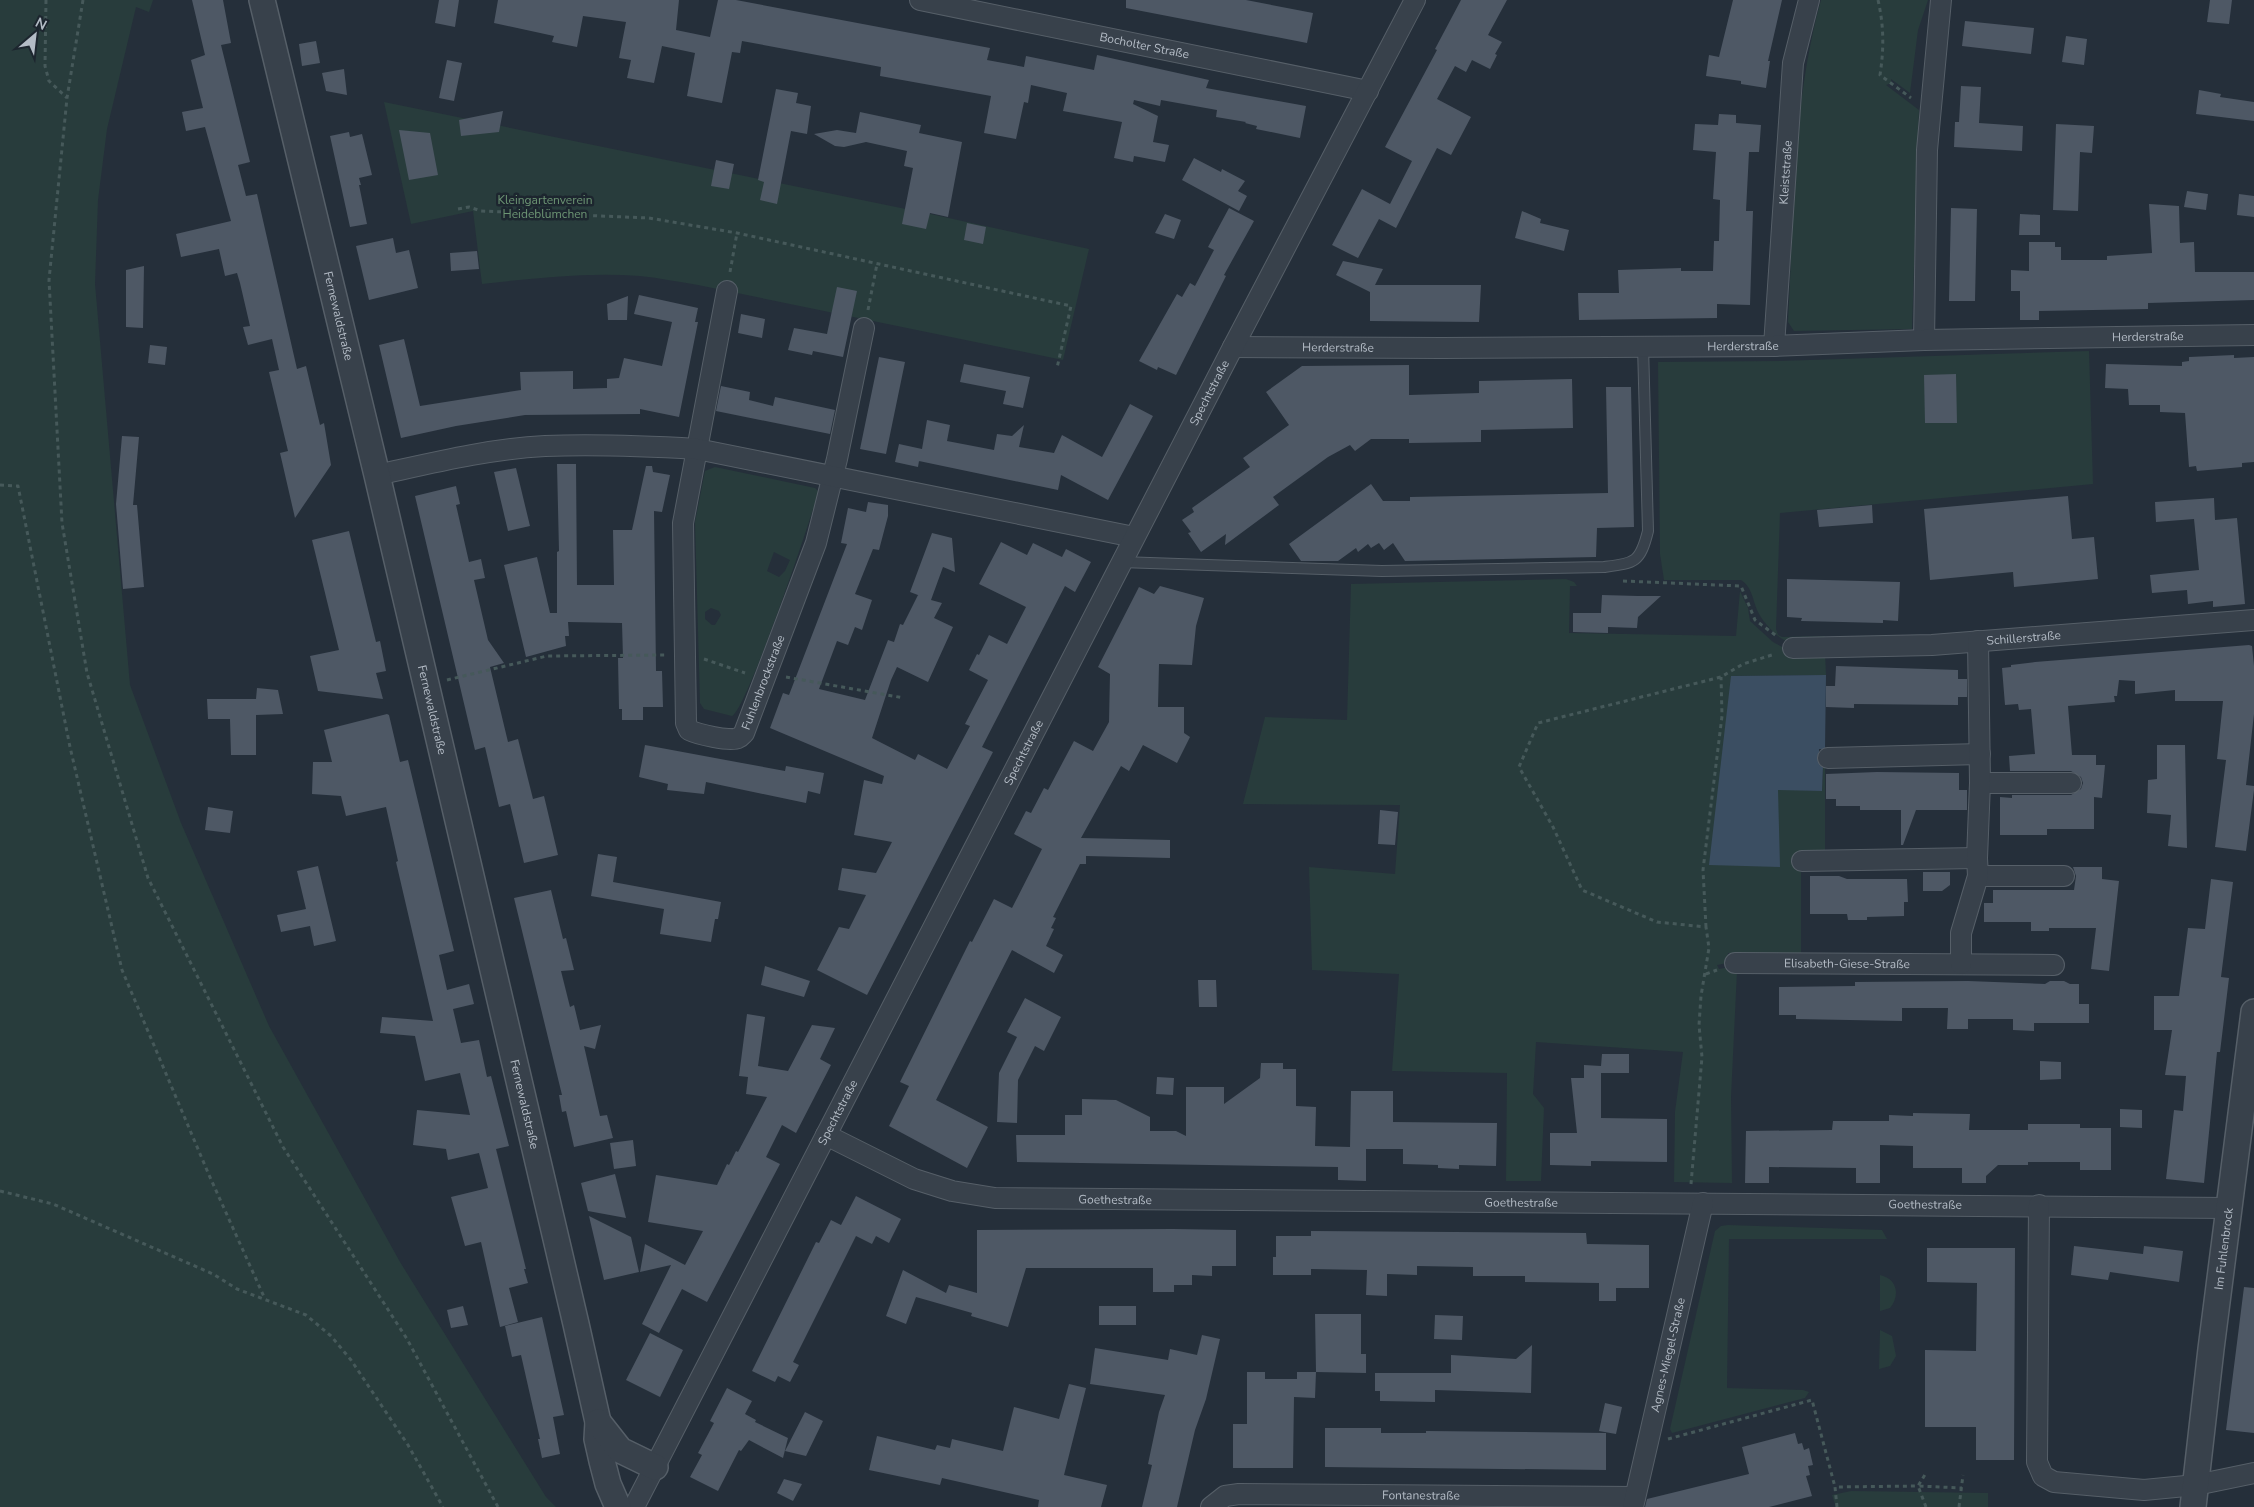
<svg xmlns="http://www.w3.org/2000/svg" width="2254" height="1507" font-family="'Nunito Sans',sans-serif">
<rect width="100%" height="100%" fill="#252f3a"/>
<!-- green -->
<path fill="#283c3c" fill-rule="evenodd" d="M0 0H153L149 12 136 7 107 129 98 200 95 284 130 685 181 823 269 1026 400 1262 546 1497 556 1507H0Z
M1821 0H1928L1918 30 1910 93 1891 79V83L1886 85 1919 110 1912 329 1794 331 1788 322C1794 215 1792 104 1821 0Z
M384 102 935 215 1089 249 1063 360 698 285C679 282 660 278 640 276 588 272 535 278 482 284L473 211 411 224Z
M2089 351 2093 484 1780 513 1776 629 1778 635 1782 637 1825 636V646C1814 644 1797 645 1786 641 1775 636 1762 621 1757 610 1752 598 1752 587 1741 580H1664L1660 554 1658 362 1779 361Z
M715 467 815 488 819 492 816 509H813C805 536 747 708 732 716L704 709 700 703 695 522 705 471ZM774 552 790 560 785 571 779 577 767 571ZM711 608 719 611 721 615 715 625H712L705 619V612Z
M1566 579 1574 582 1577 586H1570L1569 633 1736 636 1740 591 1748 608 1750 621 1773 642 1784 648 1825 653 1826 675 1731 676 1778 789 1822 791 1823 766H1825V852L1795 853 1794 869 1801 870V955L1728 953 1727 963 1717 965 1719 969 1725 968 1737 971 1731 1097 1732 1183 1674 1182 1675 1112 1683 1052 1536 1042 1533 1094 1544 1108 1541 1181H1506L1507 1073 1392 1071 1399 974 1312 970 1309 867 1395 874 1400 805 1243 804 1265 717 1347 720 1351 584Z
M1728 1225 1882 1230 1887 1239H1729L1727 1388 1803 1390 1809 1392 1805 1398 1672 1433 1670 1429 1715 1231 1721 1226Z
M1880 1275C1898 1279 1900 1296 1890 1308L1880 1311Z
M1880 1330 1892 1336 1896 1356 1890 1366 1879 1369Z
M1851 1491 1988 1493V1507H1836L1832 1495Z"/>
<!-- water -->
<path fill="#3b4e62" d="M1826 675 1825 749H1819L1820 766H1823L1822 791 1778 790 1780 867 1709 865 1731 676Z"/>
<!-- building -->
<path fill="#4e5865" d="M192 0H223L231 43 221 45 250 162 238 165 246 196 257 194 297 369 306 366 320 425 324 423 331 465 295 518 280 453 288 451 269 372 279 370 272 339 248 345 243 327 250 326 240 283 237 273 225 276 219 249 181 257 176 234 231 221 205 127 186 131 182 112 203 108 191 60 205 55Z
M439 0H459L455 27 435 23Z
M498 0H679L676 30 710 37 718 0H736L990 48 987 60 1024 67 1026 56 1094 70 1097 55 1209 80 1206 88 1306 106 1300 138 1256 129 1257 126 1245 123 1246 122 1216 117 1217 110 1161 100 1160 106 1134 100 1133 104 1158 116 1153 142 1169 145 1165 162 1134 156 1133 162 1114 158 1122 122 1063 111 1067 93 1031 85 1028 103 1024 102 1016 139 984 133 991 96 880 76 881 67 742 41 740 53 732 52 722 103 687 96 695 53 662 46 654 83 627 78 631 60 619 58 626 22 583 16 577 47 552 42 554 36 494 23Z
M1126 0H1246L1313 13 1307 43 1126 8Z
M1461 0H1507L1488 35 1502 42 1495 54 1497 55 1490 69 1472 60 1466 72 1455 66 1437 99 1471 117 1451 155 1437 148 1396 228 1379 219 1358 258 1332 245 1362 189 1390 204 1412 161 1385 147 1437 50 1435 49Z
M1733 0H1782L1768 61H1770L1766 88 1741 84V81L1706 76 1709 55 1719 57Z
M2210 0H2232L2229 24 2207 22Z
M1965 21 2034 28 2031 54 1962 46Z
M2066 36 2087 39 2084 65 2062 62Z
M316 41 320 63 302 66 299 44Z
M447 60 462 63 454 101 439 98Z
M344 69 347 95 326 91 322 73Z
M1961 86 1981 87 1979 123 2023 126 2022 151 1954 147 1955 122H1959Z
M776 89 798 93 796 103 811 106 807 134 791 131 777 204 760 200 764 182 758 180Z
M2199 90 2221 94 2220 97 2254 102V121L2196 114Z
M503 111 499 132 461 136 459 120Z
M860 112 921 125 919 133 962 142 948 217 930 213 926 229 902 224 913 168 904 166 907 151 866 142 844 147 835 146 814 134 837 130 856 133Z
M1719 114 1736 115V123L1761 125 1759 152H1749L1746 211H1753L1750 305 1717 304V318L1579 320 1578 293H1619L1618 270 1681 268V271H1713L1714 241H1719L1720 200 1713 199 1716 152 1693 150 1695 124 1718 125Z
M2056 124 2094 126 2092 153 2080 152 2078 211 2053 210Z
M399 130 430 133 438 175 409 180Z
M349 132 350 137 362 134 372 175 359 178 361 185H359L367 224 350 227 330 136Z
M1194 158 1221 172 1222 169 1245 181 1238 191 1247 196 1239 211 1182 180Z
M716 160 734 164 729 189 711 186Z
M2187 191 2208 194 2206 210 2184 207Z
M2239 194 2254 196V217L2237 215Z
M2149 204 2179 206 2180 243 2194 242 2195 272H2254V300L2148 303V309L2039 311V320H2020V291H2011V270L2029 271V242H2055V247H2061V260H2107V256L2152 253Z
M1229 208 1254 221 1224 275 1226 276 1176 375 1158 367 1157 370 1139 361 1177 294 1182 297 1190 283 1195 286 1214 250 1208 247Z
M1951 208 1977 209 1975 301H1949Z
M1522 211 1541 219 1540 223 1569 230 1564 251 1515 238Z
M1165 214 1181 220 1174 239 1155 233Z
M2020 214 2040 215V235H2019Z
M967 223 986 227 983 244 964 240Z
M393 238 396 253 409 250 418 288 369 300 356 246Z
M477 251 479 269 451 271 450 253Z
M1343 261 1383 269 1375 285H1481L1479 322 1370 321V292L1336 275Z
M144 266 143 328 126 327V270Z
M837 287 857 291 843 357 813 351 812 355 788 350 794 328 827 334Z
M639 295 698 308 695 322H698L679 417 640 409V414L525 415 456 426 401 438 379 345 404 339 420 406 521 390 520 372 573 371V389L607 388V379L619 378 624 358 662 366 672 322 634 314Z
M628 296 627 320H608L607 304Z
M741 314 765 319 762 338 738 333Z
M150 345 167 347 165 365 148 363Z
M2234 355V358L2254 357V462L2242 463V467L2197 471 2196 466 2189 467 2185 413 2160 412V405H2129L2128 389 2105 388 2106 364 2182 366V362L2189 361V357Z
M879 357 905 362 886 454 860 449Z
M964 364 1030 377 1023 408 1003 404 1006 391 960 382Z
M1409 365V395L1479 393V381L1572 379 1573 428 1481 430V442L1409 443V439H1371L1355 451 1350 445 1328 457 1273 497 1279 505 1225 545 1226 534 1201 552 1188 533 1191 532 1182 520 1194 512 1192 508 1250 467 1243 458 1289 425 1266 392 1302 366Z
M1956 374 1957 423H1925L1924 375Z
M721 386 750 392 749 400 773 406 775 397 835 410 830 434 716 411Z
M1606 387H1631L1634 527 1597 528 1596 557 1405 561 1393 543 1384 550 1379 543 1371 548 1368 544 1358 552 1356 548 1338 561H1301L1289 544 1371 484 1383 501H1410V497L1608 493Z
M1130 404 1153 416 1108 500 1061 475 1058 490 919 461 921 449 918 467 895 462 899 444 922 449 927 420 950 425 947 441 994 450 997 434 1012 436 1024 425 1019 447 1054 453 1062 435 1102 457Z
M122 436 139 437 133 505H137L144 587 123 589 116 504Z
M557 464H576L577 585H614L613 530H632L646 466H652L653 472 670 475 662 512 654 511 656 671H662L663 707H643V720H622V709H619L618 658H623L622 623 568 622 569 636H565L566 646 526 657 504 565 537 557 550 613H557V552L559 551Z
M516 468 530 526 508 531 494 472Z
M456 486 460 504 456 505 469 562 481 559 485 578 474 580 488 640 504 663 490 667 508 742 518 739 533 799 544 796 558 855 524 863 510 804 499 807 485 747 475 750 415 496Z
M2068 496 2072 539 2094 537 2098 579 2014 587 2013 572 1930 580 1924 509Z
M2214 498 2215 520 2237 518 2245 604 2213 607V601L2188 604 2187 590 2152 593 2150 575 2199 570 2194 519 2156 522 2155 502Z
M868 502 888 505V516L879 550 873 549 855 594 872 600 862 630 855 627 848 645 837 641 819 689 865 700 888 640 894 642 900 624 903 625 918 595 931 600 910 592 932 533 952 538 955 572 943 567 931 600 942 603 934 618 953 627 928 682 897 667 891 680 872 738 915 760 918 754 947 769 970 726 965 724 988 680 969 670 977 654 979 655 989 635 1007 644 1026 607 979 584 1001 542 1027 555 1033 543 1062 557 1066 549 1091 562 1075 592 1065 586 1047 621 982 747 993 752 867 995 817 970 839 927 849 929 866 895 838 890 842 868 876 873 892 842 854 835 864 780 882 784 884 776 770 728 783 693 789 695 847 544 841 543 848 508 866 512Z
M1872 505 1873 523 1819 527 1817 510Z
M349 531 376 642 380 641 386 671 376 673 383 699 318 691 310 656 339 650 312 540Z
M1787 579 1900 582 1898 621 1883 620V623L1801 621 1802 618 1787 617Z
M1160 586 1204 598 1196 626 1192 665 1159 664 1158 707H1184V733L1190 737 1177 763 1143 745 1129 771 1121 766 1081 838 1170 840V858L1086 856V864H1080L1053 917 1056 918 1051 928 1054 929 1046 946 1063 955 1054 973 1012 950 936 1100 988 1127 967 1168 889 1126 909 1086 900 1082 970 941 972 942 994 899 1012 908 1042 849 1014 834 1026 811 1031 813 1044 788 1048 790 1074 741 1093 751 1109 722 1110 674 1098 667 1139 587 1154 594Z
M1602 595 1638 596H1661L1638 617 1637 628 1608 627V633L1573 632V613H1601Z
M2249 645 2252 646 2254 666V714L2246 785 2254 786V790L2246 851 2215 847 2226 760 2217 759 2223 701H2175V690L2135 694V681L2119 680 2117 696H2114L2115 702 2068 706 2072 755H2096V765H2105L2102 798 2094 797V829H2047V835H2000V797L2012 798V795H2071L2081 789 2083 783 2081 777 2071 771H2010L2009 756 2035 754 2031 709 2019 710 2018 704 2005 705 2002 668 2011 667V665L2035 662Z
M1836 666 1958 670V679H1967V697H1958V705L1854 704V708L1826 707V686H1835Z
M257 688 278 690 283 714 256 715V755H231L230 719H208L207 699H256Z
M387 714 389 715 400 762 408 760 454 951 439 955 447 990 469 984 474 1004 453 1009 461 1043 479 1040 487 1077 491 1076 509 1146 496 1149 526 1269H524L528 1283 509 1288 518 1322 500 1327 481 1242 465 1246 451 1197 488 1188 479 1153 448 1160 446 1149 413 1145 417 1110 470 1115 460 1073 425 1081 415 1036 380 1033 382 1017 433 1021 396 862 398 861 386 807 346 816 341 796 312 794 313 762H332L324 730Z
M645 745 785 771 786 766 824 773 820 794 808 791 806 803 706 782 704 794 667 790 668 784 639 777Z
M2157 745H2185L2187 848 2168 846 2171 815 2147 813 2148 780 2157 779Z
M1877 772 1959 773V790H1967V810H1916L1903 845H1901V810H1860V806H1836V799H1826V774Z
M208 807 233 811 230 833 205 830Z
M1380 810 1398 812 1395 845 1378 844Z
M598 854 617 857 613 882 721 902 718 919H715L711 942 660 934 664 909 591 896Z
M318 866 336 941 314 946 310 926 281 932 277 915 306 909 297 871Z
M2073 867H2102V879L2119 881 2109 971 2091 969 2096 928H2049V931H2031V922H1984V903H1993V890H2074L2076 876Z
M1923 872H1950V885L1942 891H1923Z
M1810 876H1839L1847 879H1907L1908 902H1904V916L1867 917V920H1848L1847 914H1810Z
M2211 879 2233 882 2221 977 2229 978 2220 1052H2217L2204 1183 2166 1179 2174 1110 2183 1111 2186 1076 2165 1075 2172 1030H2154V996H2179L2188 928 2205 929Z
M551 890 563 939 566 938 574 970 561 971 570 1007 574 1005 580 1030 601 1025 595 1049 584 1046 600 1116 607 1115 613 1138 574 1147 566 1111 562 1112 559 1095H562L514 898Z
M765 966 810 981 804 997 761 985Z
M1198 980H1216L1217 1007H1199Z
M1968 981 2045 984 2050 981H2064L2070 984H2079V1004H2089V1023H2034V1031L2013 1030V1019H1968V1029H1947L1948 1008H1902V1021L1796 1019V1015H1779V987L1855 986V982Z
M1025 998 1061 1017 1044 1051 1035 1046 1018 1080 1017 1123 997 1122 999 1073 1017 1037 1007 1032Z
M747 1014 765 1017 758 1066 788 1071 812 1025 835 1028 820 1059 831 1065 796 1133 782 1125 766 1157 780 1164 707 1302 682 1289 659 1333 642 1324 671 1265 640 1272 645 1244 685 1265 703 1231 648 1222 656 1175 717 1185 727 1164 729 1165 736 1151 738 1152 767 1097 746 1094 748 1077 739 1076Z
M1602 1054H1629V1073H1601V1118L1667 1119V1162L1591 1161V1166L1550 1165V1133H1577L1571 1078H1584V1065L1601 1066Z
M2040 1061 2061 1062V1079L2040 1080Z
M1261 1063H1283V1069H1296V1106L1316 1107 1315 1146 1350 1147 1351 1091H1393V1122L1497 1123 1496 1166 1459 1165V1169L1438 1168V1165L1403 1164V1149H1366V1181L1338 1180V1167L1017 1162 1016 1135H1065V1115H1082V1099L1116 1100 1150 1117V1131H1176L1186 1136V1087H1224V1104L1260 1078Z
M1157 1077 1174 1078 1173 1095 1156 1094Z
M2120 1109 2142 1110V1128L2120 1127Z
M1913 1113 1970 1114 1969 1130H2028V1124H2080V1128H2111V1170H2080V1162H2028V1165H1998L1986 1176V1183H1962V1168H1913V1146L1880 1145V1183H1856V1168L1769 1167V1183H1745L1746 1131 1832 1130 1833 1121H1889V1115L1913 1116Z
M633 1140 636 1166 614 1169 610 1143Z
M615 1174 626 1218 588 1211 581 1183Z
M856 1196 901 1219 889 1243 876 1236 872 1244 856 1236 793 1362 799 1365 790 1382 778 1376 775 1382 752 1371 816 1242 819 1243 831 1220 841 1225Z
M589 1216 631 1237 639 1272 604 1280Z
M1173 1229 1236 1230V1266H1212V1276L1192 1275V1285H1174V1292H1153V1268H1026L1008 1327 971 1316 972 1313 916 1297 906 1324 886 1316 903 1270 946 1293 949 1285 977 1293V1230Z
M1311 1231 1586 1233 1587 1244 1649 1245V1288H1616V1301H1599V1283L1525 1282V1276H1473V1267L1417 1266V1275L1387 1274V1296L1366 1295 1367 1270 1311 1269V1275H1273V1257H1276V1236H1311Z
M2074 1246 2143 1254 2144 1246 2183 1251 2179 1282 2110 1272 2108 1280 2071 1275Z
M1927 1248H2015L2014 1460H1976V1427H1925V1350L1976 1351 1977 1283 1927 1282Z
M2244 1287 2254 1288V1433L2226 1430Z
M463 1306 468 1325 451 1328 447 1310Z
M1099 1306H1136V1325H1099Z
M1315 1314H1361V1354H1366V1373L1316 1372Z
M1435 1315 1463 1316 1462 1340 1434 1339Z
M542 1317 564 1415 553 1417 560 1454 542 1458 538 1439H540L521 1355 512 1357 505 1326Z
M650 1333 683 1350 660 1397 626 1380Z
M1202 1335 1220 1339 1206 1399 1195 1430 1177 1507H1142L1152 1465 1148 1464 1159 1412 1165 1395 1090 1384 1095 1348 1168 1360 1170 1349 1197 1355Z
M1532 1345 1531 1393 1435 1390V1402L1380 1401V1391H1375V1373H1451V1355L1516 1359Z
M1247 1372H1265V1379H1297V1372H1316L1315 1398 1294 1397 1293 1468H1233V1424H1247Z
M1069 1384 1086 1388 1064 1475 1107 1485 1101 1507H1038L1039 1500 942 1478 940 1485 869 1470 877 1436 935 1450 937 1445 950 1448 952 1439 1003 1451 1014 1407 1059 1419Z
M727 1388 752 1401 745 1414 756 1420 755 1422 788 1438 783 1458 749 1440 741 1451 739 1450 718 1491 690 1477 702 1455 698 1453 714 1423 710 1421Z
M1605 1403 1622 1407 1616 1434 1599 1431Z
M805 1412 823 1421 806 1456 785 1451Z
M1325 1428H1381V1433H1426V1431L1606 1433V1470L1325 1467Z
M1795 1433 1798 1444 1802 1443 1804 1450 1809 1448 1813 1465 1808 1466 1810 1475 1806 1476 1812 1496 1769 1507H1645L1647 1499 1749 1474 1742 1447Z
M784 1479 802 1484 793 1501 777 1493Z"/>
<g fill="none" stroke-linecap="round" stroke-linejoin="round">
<defs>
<path id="service" d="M1121 562 1382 571 1604 567C1635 563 1640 563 1648 531L1643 346"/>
<g id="minor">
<path id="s1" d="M920 0 1368 91"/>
<path id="s2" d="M727 291 683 523 686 723 689 730C697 734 730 742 738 738 741 737 742 735 744 733L816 543 837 459 864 328"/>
<path d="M1924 340 1927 150 1941 0"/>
<path id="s3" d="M1774 346 1793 63 1809 0"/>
<path id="s4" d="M1233 347 1442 348 1774 346 1924 340 2254 335"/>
<path d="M377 475C432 463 488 449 545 446 596 444 646 446 697 449L1134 537"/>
<path id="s5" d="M1793 648 1932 645 2254 620"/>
<path d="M1828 758 1980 754"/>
<path d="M1980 783H2071"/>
<path d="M1802 861 1977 858"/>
<path d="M1978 876H2064"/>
<path id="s6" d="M1735 963 2054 965"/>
<path d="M1961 964V933L1978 876 1977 858 1980 783 1978 641"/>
<path id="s7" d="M826 1135 914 1179 952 1191 995 1198C1406 1205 1818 1201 2229 1208"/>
<path d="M2039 1205 2037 1462 2043 1476 2054 1482 2144 1490 2196 1485 2254 1473"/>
<path id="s8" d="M634 1507 1233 347 1415 0"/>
<path id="s9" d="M1211 1507 1225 1496 1239 1494 1635 1497"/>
<path id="s10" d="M1633 1507 1703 1203"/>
</g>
<g id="tertiary">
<path id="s11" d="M262 0 377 475 576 1324 598 1422 597 1439 602 1461 608 1484 618 1507"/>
<path d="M598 1422 620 1450 655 1467"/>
<path id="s12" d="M2193 1507 2211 1349 2254 1012"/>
</g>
</defs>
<!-- service casing -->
<use href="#service" stroke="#565f68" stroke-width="12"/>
<!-- minor casing -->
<use href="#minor" stroke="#565f68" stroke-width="22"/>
<!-- tertiary casing -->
<use href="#tertiary" stroke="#565f68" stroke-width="28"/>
<!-- path -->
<path stroke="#46595a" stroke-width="3" stroke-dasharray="4 4" stroke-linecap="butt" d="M46 0 45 66 49 81 67 98
M83 0 67 98 49 280 62 523 87 673 148 878 283 1147 407 1339 498 1507
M1878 0C1884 26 1884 49 1880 75L1911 98
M458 209 469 207 481 211 649 218 737 233 1071 306 1057 368
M730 272 737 233
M868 310 877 264
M0 485 18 486 70 747 122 970 209 1175 265 1299
M1623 581 1741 586 1755 620 1778 637
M704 659 745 673
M786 677 904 698
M447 680 547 656 666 655
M1706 927 1703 870 1722 716 1721 677
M1706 974 1717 970
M1691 1184 1702 1057 1699 1025 1701 996 1709 948 1706 927 1657 922 1582 890 1553 827 1519 767 1538 723 1721 677 1743 664 1775 654
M0 1191 53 1204 213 1274 237 1289 306 1315 331 1336 351 1360 408 1445 443 1507
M1668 1439 1812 1400 1835 1487
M1837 1507 1835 1487 1918 1486 1926 1473
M1926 1507 1918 1486 1962 1488
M1959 1507 1963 1475"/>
<!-- service -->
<use href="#service" stroke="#38414b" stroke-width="10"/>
<!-- minor -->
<use href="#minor" stroke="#38414b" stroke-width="20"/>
<!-- tertiary -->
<use href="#tertiary" stroke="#38414b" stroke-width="25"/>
</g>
<g text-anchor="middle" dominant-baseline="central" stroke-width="5" stroke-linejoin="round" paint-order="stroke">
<!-- street labels -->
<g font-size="12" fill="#b4bcc6" stroke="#1d262f">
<text stroke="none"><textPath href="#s1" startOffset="229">Bocholter Straße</textPath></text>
<text stroke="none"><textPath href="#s3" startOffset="174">Kleiststraße</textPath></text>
<text stroke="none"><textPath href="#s11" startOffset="325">Fernewaldstraße</textPath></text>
<text stroke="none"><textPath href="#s4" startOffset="915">Herderstraße</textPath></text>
<text stroke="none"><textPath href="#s4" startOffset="510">Herderstraße</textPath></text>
<text stroke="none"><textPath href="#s4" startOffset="105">Herderstraße</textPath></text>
<text stroke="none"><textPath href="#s8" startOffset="1254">Spechtstraße</textPath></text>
<text stroke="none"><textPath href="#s5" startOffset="231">Schillerstraße</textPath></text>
<text stroke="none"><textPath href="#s2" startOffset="556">Fuhlenbrockstraße</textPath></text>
<text stroke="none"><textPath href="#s11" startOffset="730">Fernewaldstraße</textPath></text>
<text stroke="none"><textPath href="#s8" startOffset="849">Spechtstraße</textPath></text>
<text stroke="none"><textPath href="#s6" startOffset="112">Elisabeth-Giese-Straße</textPath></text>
<text stroke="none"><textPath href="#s11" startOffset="1135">Fernewaldstraße</textPath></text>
<text stroke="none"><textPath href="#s8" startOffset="444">Spechtstraße</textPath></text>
<text stroke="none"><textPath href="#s7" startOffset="302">Goethestraße</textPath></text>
<text stroke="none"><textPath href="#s7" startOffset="708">Goethestraße</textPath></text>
<text stroke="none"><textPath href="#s7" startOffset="1112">Goethestraße</textPath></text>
<text stroke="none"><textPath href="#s12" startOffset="260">Im Fuhlenbrock</textPath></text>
<text stroke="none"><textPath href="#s10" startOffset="156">Agnes-Miegel-Straße</textPath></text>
<text stroke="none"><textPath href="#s9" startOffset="214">Fontanestraße</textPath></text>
</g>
<!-- park labels -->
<g font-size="12" fill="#6d9574" stroke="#1d262f">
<text x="545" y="200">Kleingartenverein<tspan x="545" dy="14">Heideblümchen</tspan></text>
</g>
</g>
<!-- north arrow -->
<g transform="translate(35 35) rotate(28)" stroke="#1d262f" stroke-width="4" paint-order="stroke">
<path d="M0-4L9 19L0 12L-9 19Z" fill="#b4bcc6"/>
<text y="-8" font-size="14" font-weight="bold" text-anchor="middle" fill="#b4bcc6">N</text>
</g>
</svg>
